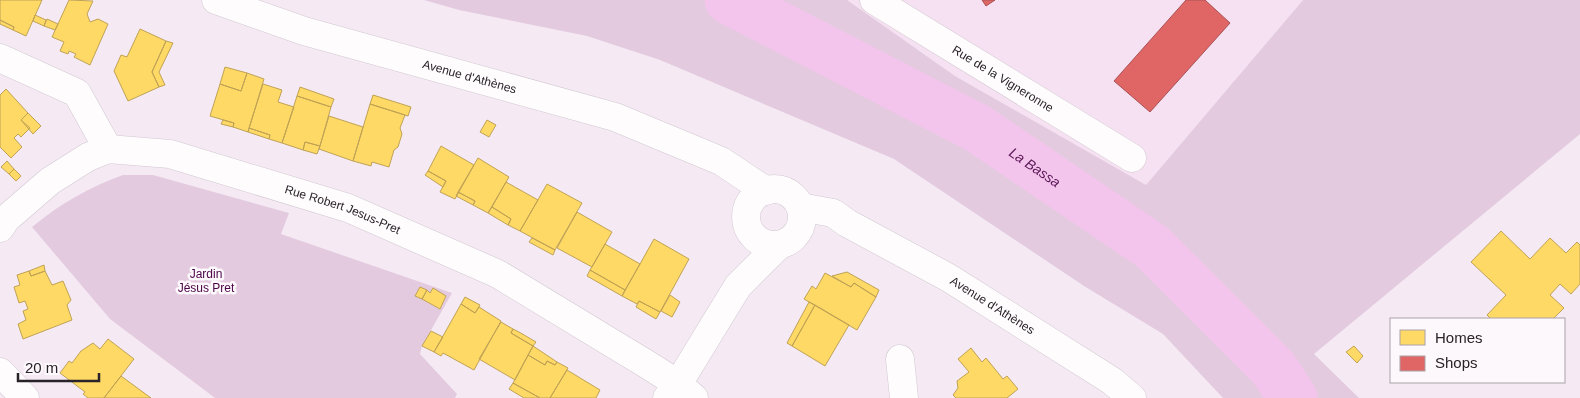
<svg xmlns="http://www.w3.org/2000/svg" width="1580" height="398" font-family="Helvetica,sans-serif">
<rect width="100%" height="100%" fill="#f5eaf4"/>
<!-- built -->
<path fill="#f5e1f2" d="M847 0H1303L1146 185 955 76Z"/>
<!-- green -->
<path fill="#e3cadf" d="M424 0H847L955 76 1146 185 1303 0H1580V134L1314 354 1359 398H1223L1163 334 1084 286 894 159 660 60 587 36 459 10Z
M123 175H153L289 213 281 234 452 293 422 346 420 354 457 394 455 398H215L110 319 32 227C60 204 89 187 123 175Z"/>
<!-- homes -->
<path fill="#ffd966" stroke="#bfa254" d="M0 0H42L26 36 13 30 14 27 0 20Z
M69 0 93 1 87 14 90 22 98 19 108 24 90 65 74 57 76 54 69 51 68 54 60 51 64 42 52 37Z
M35 15 46 20 44 26 33 21Z
M47 19 58 24 55 30 44 26Z
M0 20 14 27 13 30 0 24Z
M140 29 166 41 152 72 159 87 128 101 114 71 121 55 127 57Z
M166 41 173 43 159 72 165 85 159 87 152 72Z
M225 67 247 73 241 91 220 84Z
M247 73 264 79 248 132 233 127 234 123 210 116 220 84 241 91Z
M263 84 282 90 278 102 294 107 282 143 269 139 270 135 249 128Z
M300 87 334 99 331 107 297 96Z
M6 89 28 113 21 120 30 128 21 137 18 134 14 138 22 147 11 158 0 147V95Z
M373 95 411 107 408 116 370 104Z
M297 96 331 107 320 146 305 142 303 150 282 143Z
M370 104 405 115 400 128 402 134 398 147 394 150 389 167 372 162 371 166 353 161Z
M28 113 41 126 33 134 21 120Z
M329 116 363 127 353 161 319 149Z
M223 120 234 123 233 127 221 124Z
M487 120 496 125 489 137 480 132Z
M249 128 270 135 269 139 248 132Z
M305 142 320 146 317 154 303 150Z
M441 146 474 165 455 199 440 192 446 181 428 171Z
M478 158 509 177 488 213 473 205 475 201 458 192Z
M7 161 14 169 9 174 1 167Z
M14 169 21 176 16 181 9 174Z
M428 171 446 181 443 187 425 175Z
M506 182 538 200 520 231 508 225 511 219 492 207Z
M547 184 582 203 555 250 520 231Z
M458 192 475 201 473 205 456 196Z
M492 207 511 219 508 225 488 213Z
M577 212 612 232 592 267 557 248Z
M1501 231 1530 259 1550 238 1566 253 1577 242 1580 245V284L1571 294 1560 284 1550 295 1564 308 1553 319H1491L1487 315 1506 295 1471 262Z
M532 238 555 250 553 255 529 242Z
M654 239 689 259 660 312 639 301 637 304 622 296Z
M605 244 640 264 625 290 590 270Z
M44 265 45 271 31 276 29 271Z
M590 270 625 290 622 296 587 276Z
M29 271 31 276 45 271 52 285 63 281 71 300 67 305 72 320 23 339 18 324 26 320 23 311 28 309 25 301 19 303 14 287 20 285 17 275Z
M847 272 879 290 876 297 854 283 851 287 832 276Z
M825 273 851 287 854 283 876 297 857 330 804 299 812 286 816 289Z
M420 287 427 290 422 299 415 296Z
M433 288 446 296 440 309 422 299 427 290 430 293Z
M670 295 680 302 672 317 661 311Z
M465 297 480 305 475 313 461 304Z
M639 301 660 312 656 319 636 307Z
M809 302 815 305 792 346 787 343Z
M461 304 475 313 479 307 501 321 474 370 443 353 441 356 434 352Z
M815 305 849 325 825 366 792 346Z
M501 322 513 329 511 333 533 346 515 380 479 359Z
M513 329 519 332 536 342 533 346 511 333Z
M431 331 443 337 434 352 422 346Z
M108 339 134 359 104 398H88L83 394 85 392 60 373 69 361 72 363 81 351 93 343 100 349Z
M533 346 557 362 555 365 547 361 545 365 528 355Z
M1354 346 1363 356 1357 363 1346 352Z
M971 348 982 362 986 358 1003 379 1007 376 1018 389 1007 398H956L953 395 958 388 957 381 969 372 958 359Z
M528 355 545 365 547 361 555 365 557 362 568 368 550 398H540L513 383Z
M567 370 600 390 596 398H550Z
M121 376 151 398H104Z
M513 383 540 398H524L509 389Z"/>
<!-- shops -->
<path fill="#e06666" stroke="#a95254" d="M982 0H995L986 6Z
M1186 0H1205L1230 23 1150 112 1114 81Z"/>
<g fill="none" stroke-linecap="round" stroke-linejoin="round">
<!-- river -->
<path stroke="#f3c5ec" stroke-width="49" id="s1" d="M729 0 977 128 1151 246 1274 369 1293 398"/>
<defs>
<g id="minor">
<path id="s2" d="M216 0 304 31 615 117 721 161 766 191"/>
<path id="s3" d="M874 0 1132 158"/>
<path d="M0 58 77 93 108 149"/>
<circle cx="774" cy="217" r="28"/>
<path id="s4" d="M800 207 833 213 847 223 949 278 1112 381 1132 398"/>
<path id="s5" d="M0 228 6 219 50 181 88 157 108 149 170 154 348 208 498 274 648 365 678 384 694 398"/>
<path d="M900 359 904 398"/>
<path d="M0 372 25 398"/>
<path d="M667 398 678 384 738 286 779 245"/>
</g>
</defs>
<!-- minor casing -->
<use href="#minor" stroke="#d1c8d0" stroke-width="29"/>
<!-- minor -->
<use href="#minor" stroke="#fefcfd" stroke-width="28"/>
</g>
<g text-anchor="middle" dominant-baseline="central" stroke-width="5" stroke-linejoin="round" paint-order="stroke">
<!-- street labels -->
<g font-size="12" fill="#2a2229" stroke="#fdf8fc">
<text stroke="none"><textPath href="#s2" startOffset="265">Avenue d'Athènes</textPath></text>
<text stroke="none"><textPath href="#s3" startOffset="151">Rue de la Vigneronne</textPath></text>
<text stroke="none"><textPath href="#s5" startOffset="379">Rue Robert Jesus-Pret</textPath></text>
<text stroke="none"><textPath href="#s4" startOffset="218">Avenue d'Athènes</textPath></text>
</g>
<!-- park labels -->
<g font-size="12" fill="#4c0448" stroke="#fdf8fc">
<text x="206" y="274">Jardin<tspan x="206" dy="14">Jésus Pret</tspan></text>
</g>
<!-- water labels -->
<g font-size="14" font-style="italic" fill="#5b1656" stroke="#fdf8fc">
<text stroke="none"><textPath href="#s1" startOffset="349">La Bassa</textPath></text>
</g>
</g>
<!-- legend -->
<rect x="1390" y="318" width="175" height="65" fill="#fdf8fc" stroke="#a9a2a8"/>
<rect x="1400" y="330" width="25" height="15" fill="#ffd966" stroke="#a9a2a8"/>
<text x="1435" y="343" font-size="15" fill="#2a2229">Homes</text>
<rect x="1400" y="356" width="25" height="15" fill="#e06666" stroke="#a9a2a8"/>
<text x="1435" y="368" font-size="15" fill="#2a2229">Shops</text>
<!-- scale -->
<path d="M18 373v8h81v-8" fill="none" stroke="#2a2229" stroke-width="2.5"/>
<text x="25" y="373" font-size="15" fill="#2a2229" stroke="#fdf8fc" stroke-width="4" paint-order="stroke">20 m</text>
</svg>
